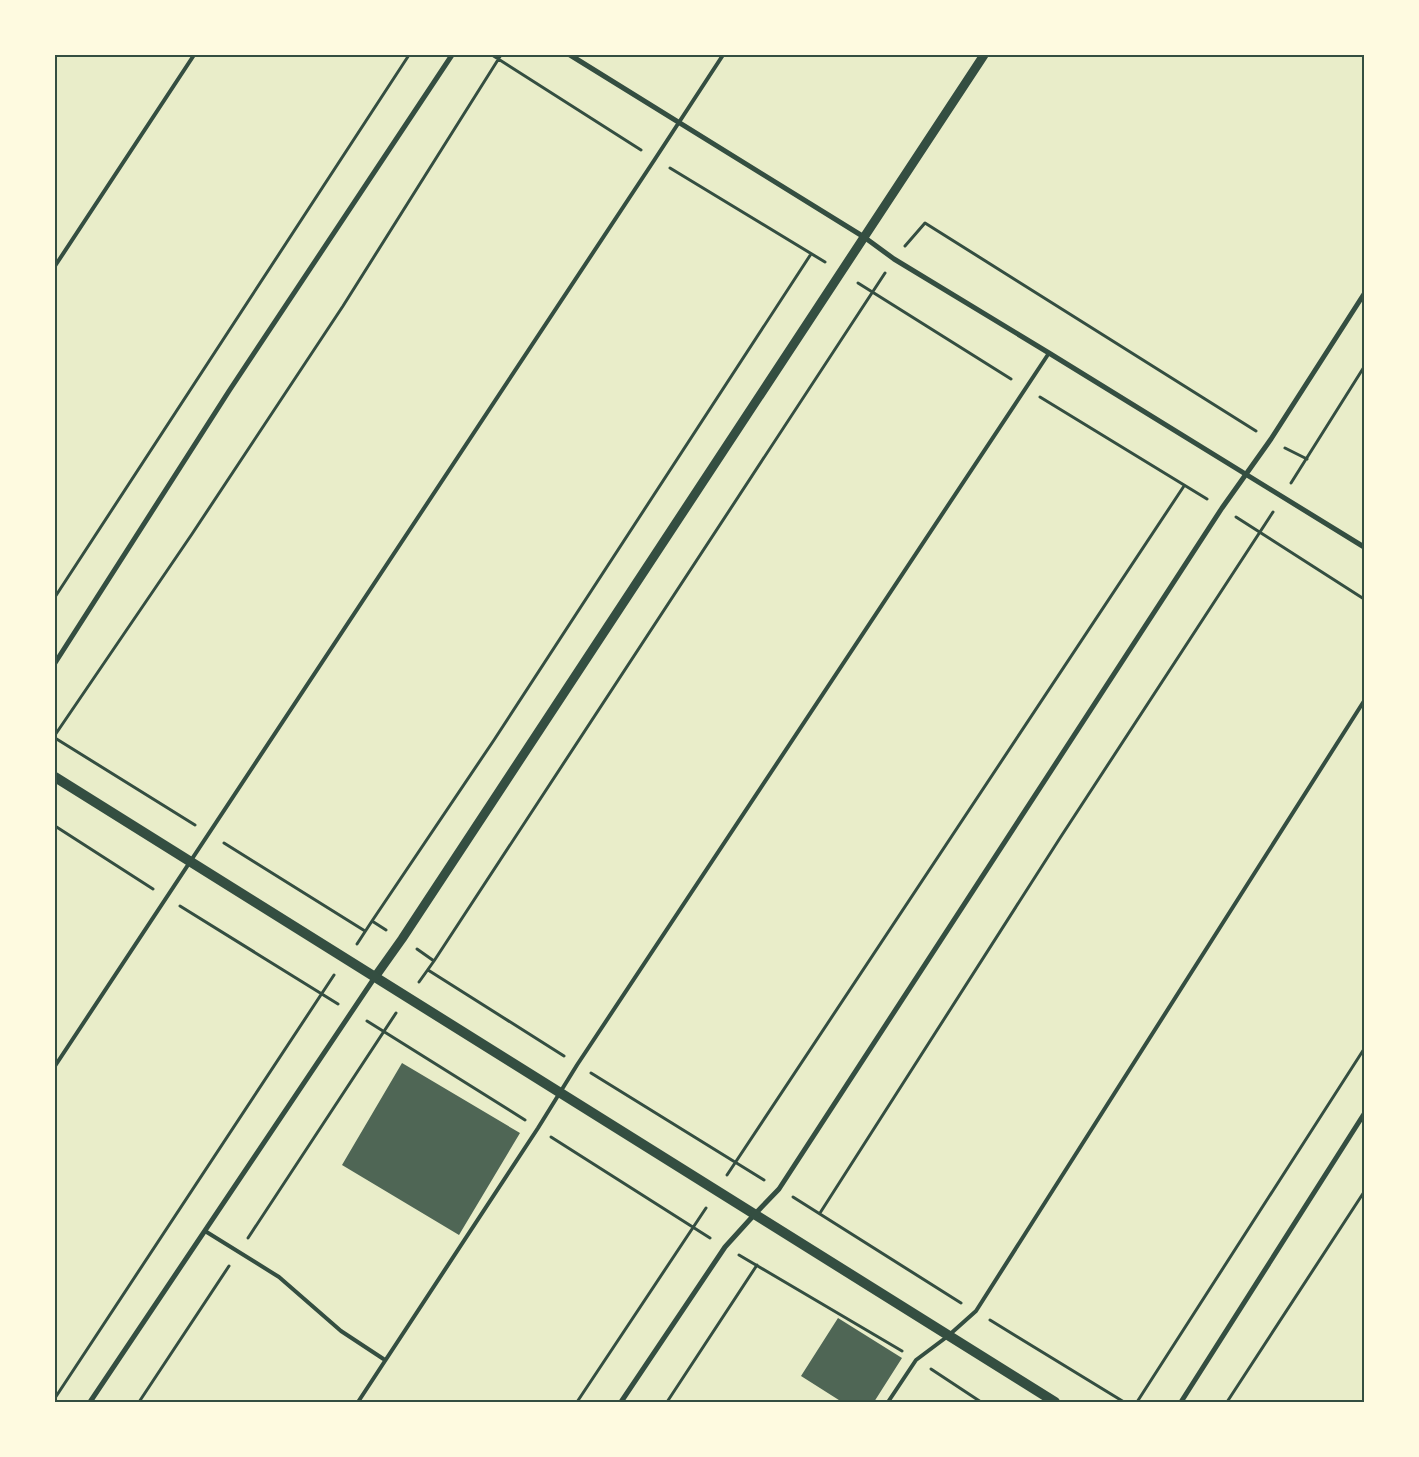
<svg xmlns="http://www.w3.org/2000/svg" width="1419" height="1457" font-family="'Fira Sans Condensed',sans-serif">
<rect width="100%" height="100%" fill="#e9edc9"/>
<!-- building -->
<path fill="#4f6655" d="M402 1063 520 1133 459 1235 342 1165Z
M838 1318 902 1358 874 1402H842L801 1376Z"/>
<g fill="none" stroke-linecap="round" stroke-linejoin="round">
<!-- path -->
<path stroke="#344e41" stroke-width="3" d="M492 55 641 150
M670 168 825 262
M905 246 925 223 1256 431
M858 283 1011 379
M1040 397 1207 499
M1285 448 1307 459
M1291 483 1364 367
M1236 517 1364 599
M55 597 409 55
M55 735 192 534 343 306 501 55
M55 738 195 825
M55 826 153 889
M224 843 365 931
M180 906 338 1004
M372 921 494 740 811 254
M357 944 372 921 386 930
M417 949 434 961
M428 970 564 1056
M419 982 434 961 885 273
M367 1021 525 1120
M591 1073 764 1180
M551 1137 710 1238
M727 1175 1184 486
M793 1197 961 1303
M820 1213 1060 838 1273 512
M248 1238 396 1013
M739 1255 902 1351
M990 1320 1124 1402
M931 1369 981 1402
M55 1398 334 975
M139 1402 229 1266
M577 1402 706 1208
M667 1402 757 1265
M1137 1402 1364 1049
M1227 1402 1364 1192"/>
<!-- service -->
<path stroke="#344e41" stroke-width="4" d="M55 266 194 55
M55 1066 655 159 723 55
M205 1231 279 1277 341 1331 385 1360
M358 1402 538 1128 577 1065 1049 353
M888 1402 916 1360 948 1336 976 1311 1364 701"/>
<!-- minor -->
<path stroke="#344e41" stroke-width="5" d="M570 55 864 237 894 259 1049 353 1364 547
M55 663 229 391 452 55
M90 1402 375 977
M621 1402 725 1247 754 1215 779 1189 1222 508 1271 439 1364 294
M1181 1402 1364 1114"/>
<!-- tertiary -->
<path stroke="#344e41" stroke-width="9" d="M375 977 402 939 984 55"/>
<!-- secondary -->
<path stroke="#344e41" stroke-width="10" d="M55 777 1055 1402"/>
</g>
<!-- border -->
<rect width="1419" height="1457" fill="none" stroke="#fefae0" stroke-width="112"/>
<rect x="56" y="56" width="1307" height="1345" fill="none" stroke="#344e41" stroke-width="2"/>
</svg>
